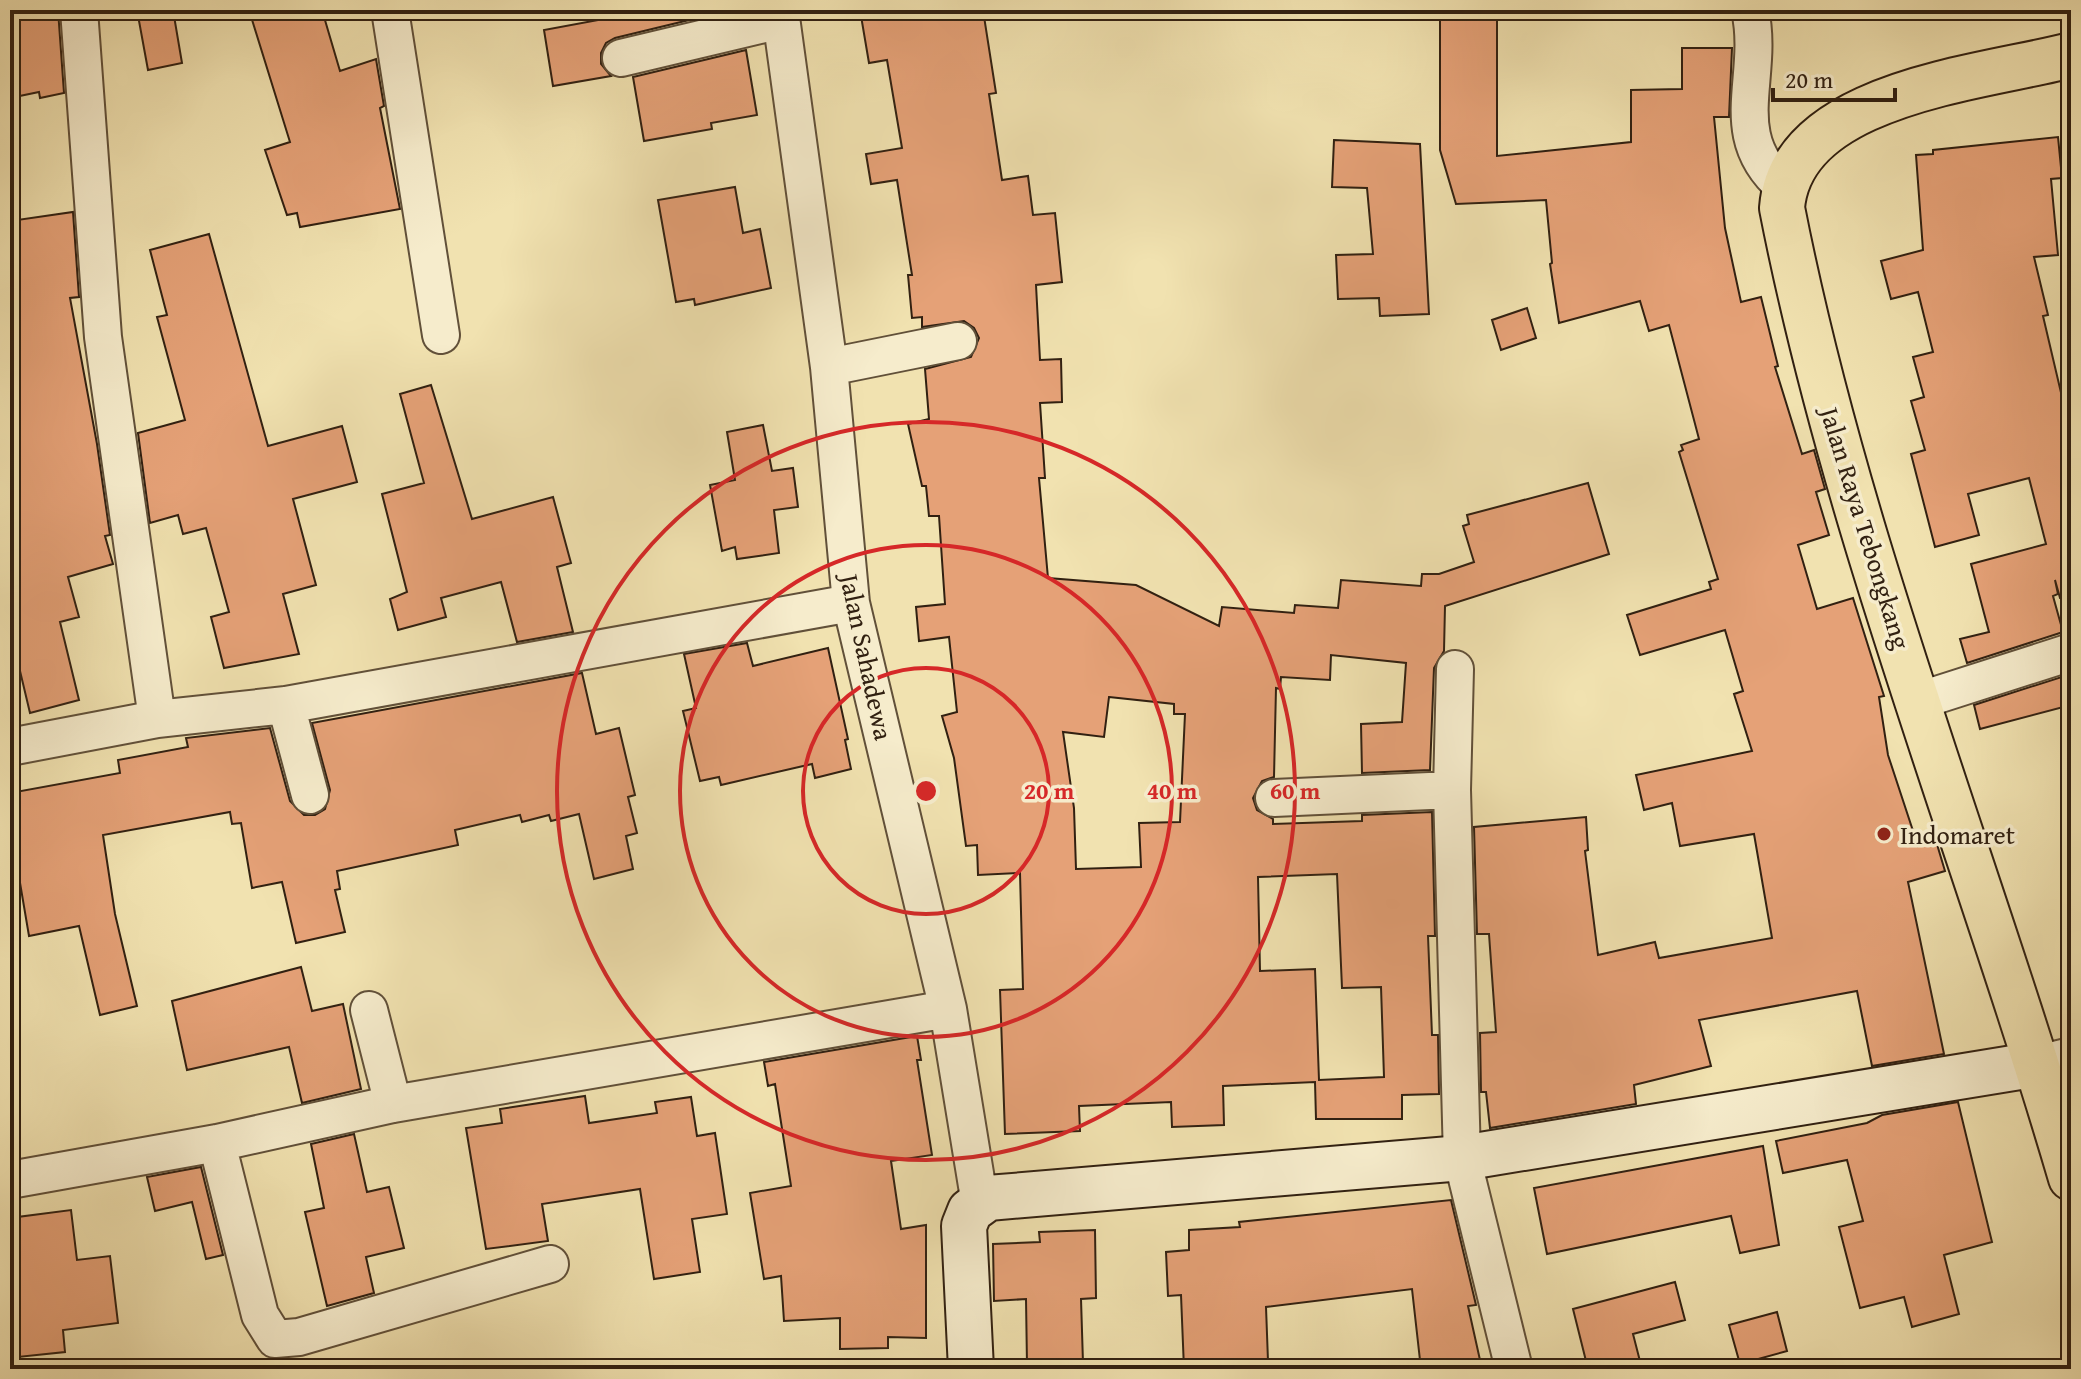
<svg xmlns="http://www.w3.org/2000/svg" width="2081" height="1379" font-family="'Gentium Book Plus',serif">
<rect width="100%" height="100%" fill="#f1e2b0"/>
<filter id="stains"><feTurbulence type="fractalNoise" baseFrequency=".0025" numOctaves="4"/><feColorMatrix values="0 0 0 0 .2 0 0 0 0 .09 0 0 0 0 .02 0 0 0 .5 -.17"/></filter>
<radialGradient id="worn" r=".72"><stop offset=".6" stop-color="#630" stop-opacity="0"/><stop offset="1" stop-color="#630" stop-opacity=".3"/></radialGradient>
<!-- building -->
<path fill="#e5a177" stroke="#312011" stroke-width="2" fill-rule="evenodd" d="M10 10H58L64 93 40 98 39 92 10 98Z
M137 10H173L182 63 148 70Z
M249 10H322L340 71 376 59 384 106 380 108 400 209 300 227 297 213 287 215 265 150 290 142Z
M652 10H713L714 14 615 38 606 43 601 53V64L611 76 553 86 544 30Z
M860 10H983L996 93 989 94 1002 180 1028 176 1033 215 1055 213 1062 282 1036 285 1040 360 1061 359 1062 402 1040 403 1045 478H1039L1048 578 1136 585 1219 626 1222 607 1294 613 1295 605 1338 608 1341 580 1421 586 1422 574H1439L1474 562 1463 526 1469 524 1467 515 1588 483 1609 554 1445 606 1444 651 1434 668 1430 770 1362 773 1361 724 1402 722 1406 663 1331 655 1330 680 1281 677 1280 689 1276 688 1274 777 1262 781 1253 798 1257 810 1273 819V824L1362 821V815L1432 812 1435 936H1428L1432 1035H1438L1439 1094 1402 1095V1119H1316L1315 1082 1223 1086 1224 1125 1172 1127 1171 1102 1079 1106 1080 1131 1005 1134 1000 990 1023 989 1020 873 978 875 977 845 966 846 954 758 942 716 957 712 949 637 919 641 916 607 945 604 939 516H929L926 486H922L908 424 929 419 925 369 971 357 979 338 974 328 964 321 922 327V317L912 318 908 275H912L897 180 871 184 866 154 902 148 887 60 869 63ZM1109 697 1174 704V714H1185L1180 822 1139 823 1141 867 1076 869 1074 808 1063 732 1104 737ZM1337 874 1342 988 1381 987 1384 1077 1319 1080 1315 969 1260 971 1258 877Z
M1440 10H1497V156L1631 142V90L1682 89V48H1732L1729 117H1714L1725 228 1741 302 1761 297 1778 366 1775 367 1802 454 1814 450 1825 489 1816 492 1829 535 1798 545 1817 609 1853 598 1884 696 1879 697 1888 755 1918 846 1936 841 1945 871 1908 882 1944 1054 1872 1066 1857 991 1699 1020 1711 1066 1634 1085 1636 1104 1490 1128 1486 1092H1481L1480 1033 1496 1032 1489 934H1477L1474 827 1586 817 1588 850 1585 851 1598 955 1655 942 1659 958 1772 938 1754 834 1680 846 1672 803 1644 810 1636 775 1752 751 1734 694 1743 691 1725 630 1640 655 1627 615 1711 589 1709 582 1718 579 1679 452 1683 450 1681 445 1699 439 1669 325 1649 331 1640 301 1559 323 1550 264 1552 263 1546 200 1456 204 1440 150Z
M746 50 757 115 711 123 712 129 644 141 633 77Z
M2058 137 2062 178 2051 179 2058 255 2034 257 2048 315 2043 316 2066 414 2071 412V597L2060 598 2055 580 2058 594 2053 596 2063 632 1967 663 1960 639 1989 632 1971 564 2046 544 2029 478 1968 494 1979 535 1935 547 1911 454 1925 450 1911 401 1924 397 1913 357 1933 352 1918 292 1891 299 1881 261 1923 250 1916 155 1933 154V150Z
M1334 140 1420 144 1429 314 1380 316 1379 298 1338 299 1336 255 1373 254 1367 188 1332 187Z
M735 187 743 233 760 229 771 288 695 305 694 299 676 302 658 200Z
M73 212 79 297 70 298 97 444 110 535 105 536 113 564 68 577 79 617 60 622 79 700 30 713 10 629V221Z
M209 234 268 446 342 426 357 482 293 499 316 585 283 594 299 654 224 668 211 617 229 612 206 528 183 534 178 515 150 523 138 433 185 420 157 317 167 315 150 250Z
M1527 308 1536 338 1501 350 1492 320Z
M431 385 472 519 553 497 571 563 557 567 573 632 517 642 501 582 441 598 446 617 398 630 390 599 407 592 382 494 424 483 400 394Z
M763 425 772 471 793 468 798 507 774 510 779 553 737 559 735 547 722 551 710 485 735 480 727 432Z
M747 643 753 666 828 648 848 739 845 740 851 769 815 778 812 764 721 785 719 777 700 781 683 711 696 708 684 654Z
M582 673 596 734 619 728 635 795 628 797 637 833 626 836 633 869 594 879 579 814 551 821 549 815 522 822 520 815 455 830 458 845 337 871 340 889 335 890 345 932 296 943 282 882 252 888 241 823 232 824 230 812 103 835 115 914 137 1006 100 1015 79 926 29 936 18 871 10 873V793L120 773 118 760 188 747 186 738 270 728 290 801 304 815H315L325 809 330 790 312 723Z
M2071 674V705L1980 729 1974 705Z
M301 967 312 1011 343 1004 361 1089 302 1103 289 1047 187 1070 172 1001Z
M917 1036 921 1060H917L932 1155 891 1161 901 1229 926 1225V1338L888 1337V1348L840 1349V1318L784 1321 781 1276 764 1279 750 1193 791 1186 775 1084 768 1086 764 1062Z
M585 1096 589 1123 657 1113 655 1102 691 1097 697 1136 715 1133 727 1214 692 1219 700 1272 654 1279 640 1189 542 1204 548 1241 486 1249 466 1128 502 1123 500 1109Z
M1958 1102 1992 1242 1944 1255 1959 1314 1912 1327 1904 1297 1860 1308 1839 1227 1863 1221 1847 1160 1783 1173 1776 1141 1867 1123 1882 1115Z
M354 1134 367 1192 389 1187 404 1248 366 1257 374 1293 327 1306 305 1212 324 1208 311 1144Z
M1763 1146 1779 1245 1740 1253 1731 1216 1547 1254 1534 1188Z
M201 1167 223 1255 206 1259 192 1202 155 1211 147 1177Z
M1451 1200 1476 1305 1468 1306 1482 1369H1421L1412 1289 1266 1307 1268 1361 1227 1364V1369H1184L1181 1295 1168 1296 1166 1252 1189 1250V1230L1240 1227 1239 1222Z
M71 1210 77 1260 110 1256 118 1323 63 1330 65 1352 18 1357 17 1348 10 1349V1218Z
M1095 1230 1096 1298 1081 1299 1083 1363 1027 1365 1026 1299 994 1301 993 1244 1040 1242 1039 1232Z
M1675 1282 1685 1320 1633 1334 1642 1369H1588L1573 1309Z
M1777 1312 1787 1351 1740 1364 1729 1325Z"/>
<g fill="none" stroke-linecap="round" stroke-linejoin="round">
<defs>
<path id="minor" d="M79 10 103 337 157 719
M390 10 441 335
M780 10 829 367 851 603 948 1009 980 1204
M1750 10C1765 78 1723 134 1784 187
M621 58 781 20
M829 367 958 341
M1455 669 1452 790 1462 1158 1514 1369
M1918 701 2071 652
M286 705 310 795
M10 747 157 719 286 705 851 603
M1274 798 1452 790
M369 1010 393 1104
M2038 1064 2071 1056
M217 1143 260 1315 275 1339 299 1337 550 1264
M10 1180 217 1143 393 1104 948 1009"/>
<path id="secondary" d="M971 1369 964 1226 970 1211 988 1198 1462 1158 2038 1064"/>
<path id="primary" d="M2071 55C1984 78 1791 92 1782 208 1847 540 1976 854 2071 1178"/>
</defs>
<!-- minor casing -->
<use href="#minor" stroke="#615039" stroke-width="40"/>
<!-- secondary casing -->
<use href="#secondary" stroke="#312011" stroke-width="48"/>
<!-- primary casing -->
<use href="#primary" stroke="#312011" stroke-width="48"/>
<!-- minor -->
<use href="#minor" stroke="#f6eccc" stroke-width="36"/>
<!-- secondary -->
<use href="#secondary" stroke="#f6eccc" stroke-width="44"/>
<!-- primary -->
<use href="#primary" stroke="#f1e2b0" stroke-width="44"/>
</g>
<!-- distance rings -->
<g fill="none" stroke="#d62828" stroke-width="4">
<circle cx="926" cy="791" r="123"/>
<circle cx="926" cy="791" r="246"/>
<circle cx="926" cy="791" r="369"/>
</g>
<!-- markers -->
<circle fill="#8f2418" stroke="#f6eccc" stroke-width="3" cx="1884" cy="834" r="8"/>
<g text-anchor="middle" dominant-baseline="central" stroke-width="7" stroke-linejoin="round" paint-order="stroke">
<!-- street labels -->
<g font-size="26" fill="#312011" stroke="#f6eccc">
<text transform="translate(1866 528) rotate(73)">Jalan Raya Tebongkang</text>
<text transform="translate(867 657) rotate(78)">Jalan Sahadewa</text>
</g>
<!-- poi labels -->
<g font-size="26" fill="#312011" stroke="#f6eccc" text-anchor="start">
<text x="1900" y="834">Indomaret</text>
</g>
</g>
<circle cx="926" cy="791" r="12" fill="#d62828" stroke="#f6eccc" stroke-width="4"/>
<g font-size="24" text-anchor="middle" font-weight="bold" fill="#d62828" stroke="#f6eccc" stroke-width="7" stroke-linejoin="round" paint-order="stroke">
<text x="1049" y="799">20 m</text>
<text x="1172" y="799">40 m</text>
<text x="1295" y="799">60 m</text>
</g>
<!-- margin -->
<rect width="2081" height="1379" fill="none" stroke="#f1e2b0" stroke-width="40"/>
<rect x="12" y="12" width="2057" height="1355" fill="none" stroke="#312011" stroke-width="4"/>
<rect x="20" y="20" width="2041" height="1339" fill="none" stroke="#312011" stroke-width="2"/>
<!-- scale -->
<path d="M1773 88v12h122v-12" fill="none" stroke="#312011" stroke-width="4"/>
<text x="1785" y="88" font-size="24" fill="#312011" stroke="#f6eccc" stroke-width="6" paint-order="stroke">20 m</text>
<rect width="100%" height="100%" filter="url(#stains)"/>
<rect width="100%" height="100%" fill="url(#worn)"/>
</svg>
